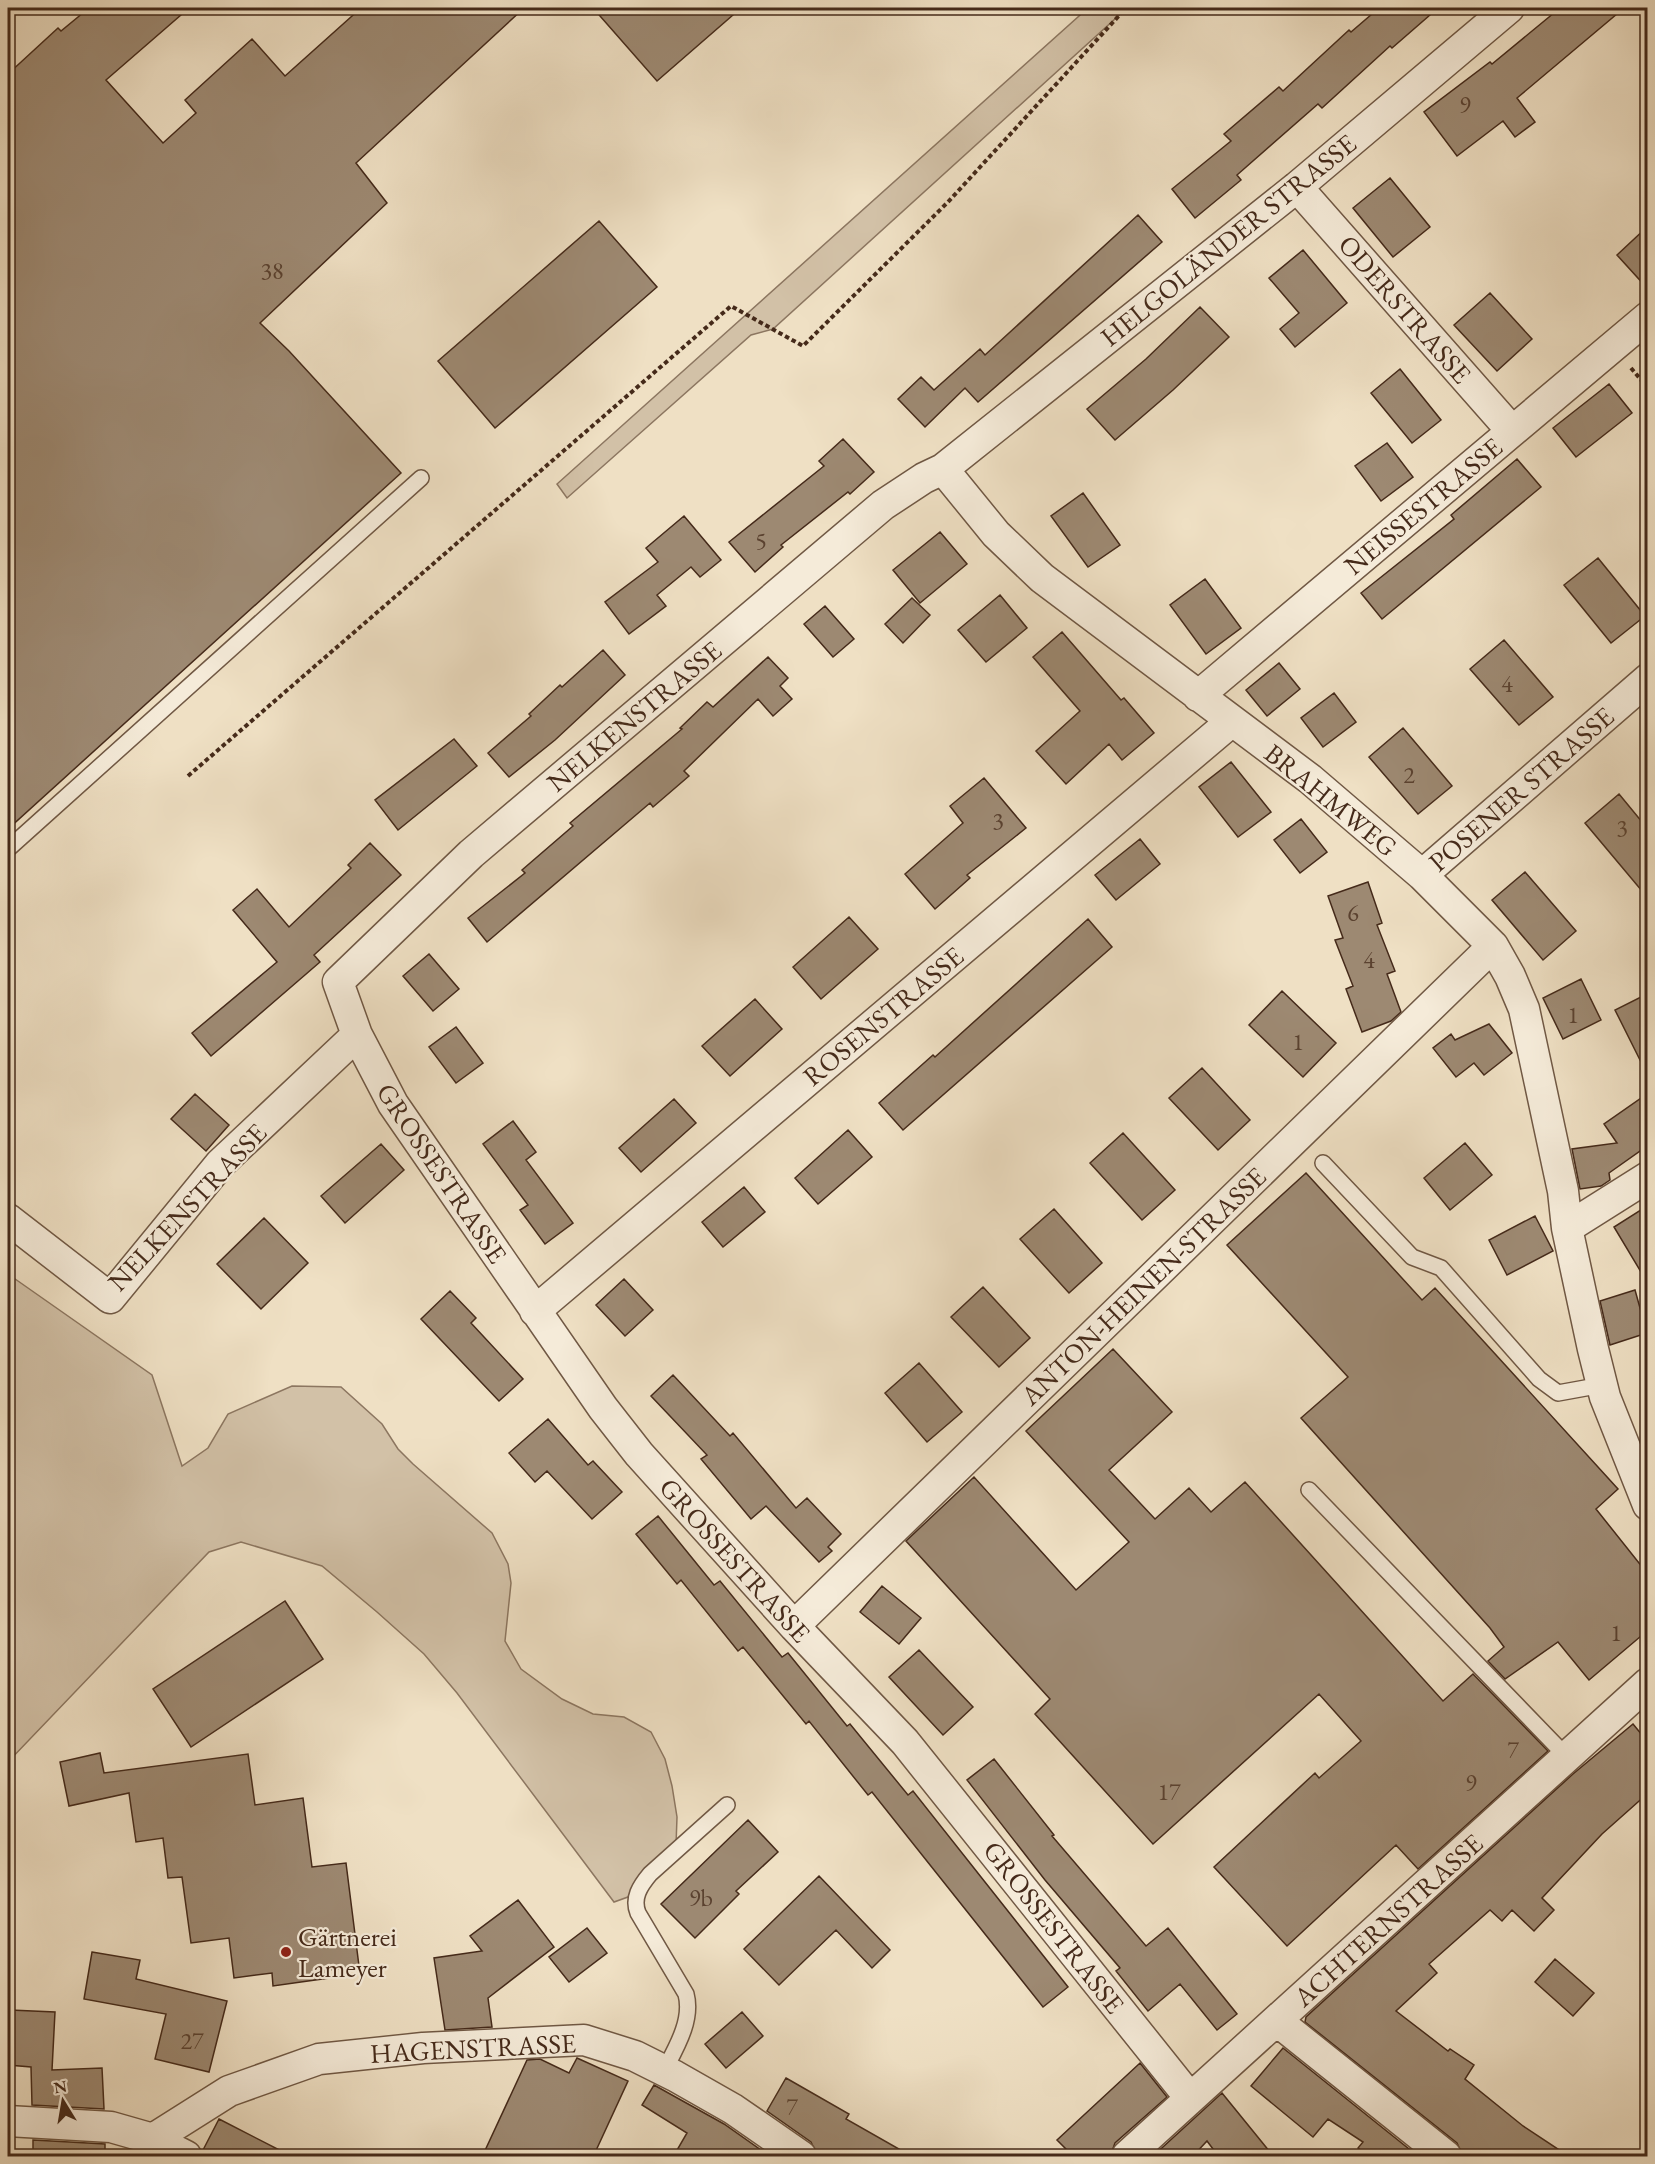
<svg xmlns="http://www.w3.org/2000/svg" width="1655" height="2164" font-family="'EB Garamond',serif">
<rect width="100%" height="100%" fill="#efe0c4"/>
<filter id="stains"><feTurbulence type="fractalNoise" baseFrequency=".00333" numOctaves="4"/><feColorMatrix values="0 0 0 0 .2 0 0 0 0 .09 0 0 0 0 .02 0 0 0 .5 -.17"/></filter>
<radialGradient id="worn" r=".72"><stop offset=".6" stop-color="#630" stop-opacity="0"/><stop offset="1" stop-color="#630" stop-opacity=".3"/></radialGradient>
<!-- green -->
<path fill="#d2c1a7" stroke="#8c7660" stroke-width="1.5" d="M1088 8H1127L773 329 751 335 567 498 557 484Z
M8 1274 152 1375 182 1466 208 1448 228 1414 292 1386 341 1387 382 1424 398 1449 413 1464 492 1533 508 1564 511 1583 505 1641 521 1669 562 1699 593 1714 624 1717 651 1732 665 1759 672 1786 677 1817 676 1845 639 1893 614 1902 457 1693 424 1654 377 1612 322 1566 241 1542 209 1552 8 1762Z"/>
<!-- building -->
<path fill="#9d8972" stroke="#452a1a" stroke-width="1.5" d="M89 8H189L106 80 163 143 196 113 185 100 252 39 285 76 361 8H524L356 163 387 203 260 323 289 351 401 473 8 829V74L58 28 61 31Z
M593 8H741L657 81Z
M1379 8H1438L1392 48 1390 46 1322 108 1318 104 1237 175 1241 180 1195 218 1172 189 1231 141 1224 134 1279 87 1283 91 1349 30 1351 32Z
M1560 8H1624L1517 98 1535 122 1515 137 1503 121 1457 156 1424 112 1490 62 1492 64Z
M1390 178 1430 227 1393 257 1353 208Z
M1138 215 1162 242 978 402 965 388 925 427 898 399 921 377 934 390 980 349 985 355Z
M599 221 657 287 495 428 438 361Z
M1647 227V288L1617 255Z
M1303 250 1347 303 1295 347 1280 329 1299 313 1269 278Z
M1490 293 1532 339 1497 371 1454 325Z
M1200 307 1229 337 1173 390 1115 440 1087 409 1146 359Z
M1400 369 1441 420 1412 443 1371 393Z
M1609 384 1632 413 1576 457 1553 428Z
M843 439 874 472 850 494 848 492 781 545 783 547 755 572 729 542 824 466 819 461Z
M1387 443 1413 477 1381 501 1355 466Z
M1517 459 1541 487 1382 619 1361 593 1454 519 1451 515Z
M1083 493 1120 545 1088 567 1051 516Z
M684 516 721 560 700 577 691 567 657 595 666 606 629 634 605 602 658 562 646 548Z
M940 532 967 564 920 603 893 570Z
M1598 558 1645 616 1611 643 1564 585Z
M1205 579 1241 628 1206 654 1170 605Z
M1000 595 1027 628 986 662 958 630Z
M912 598 930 615 903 643 885 624Z
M825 606 854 639 833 657 804 624Z
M1062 632 1121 700 1124 698 1154 733 1122 760 1109 744 1066 784 1036 751 1080 711 1033 657Z
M1504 640 1553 697 1519 725 1470 669Z
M603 650 625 675 555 740 509 777 488 753 531 716 529 714 560 685 562 687Z
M768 657 788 678 780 686 792 699 773 716 758 699 684 771 689 776 653 807 650 803 487 942 468 918 525 873 522 870 573 826 570 823 682 729 680 728 707 702 713 707Z
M1279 663 1300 689 1267 716 1246 690Z
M1334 693 1356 722 1323 747 1301 718Z
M1403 728 1452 786 1418 814 1369 757Z
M454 739 477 766 398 830 375 800Z
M1231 762 1271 812 1238 837 1199 787Z
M984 778 1026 828 967 875 970 878 935 909 905 874 963 823 950 806Z
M1619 794 1647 828V897L1585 823Z
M1301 819 1327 852 1300 873 1274 840Z
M1140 839 1160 864 1116 900 1095 875Z
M370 843 401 875 314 955 320 962 211 1056 192 1033 277 962 233 910 257 889 289 927 351 868 348 865Z
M1525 872 1576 931 1543 960 1492 900Z
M1368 882 1382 923 1377 925 1395 971 1387 974 1401 1012 1391 1021 1362 1032 1346 989 1353 986 1335 940 1343 938 1328 896Z
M849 917 878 949 821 999 793 967Z
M1088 919 1112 947 903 1130 879 1103 933 1055 935 1057Z
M429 954 459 989 433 1011 403 976Z
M1581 979 1601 1020 1563 1039 1543 998Z
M1282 991 1336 1043 1303 1077 1249 1025Z
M1647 994V1074L1615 1010Z
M755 999 782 1029 730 1076 702 1046Z
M1489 1024 1512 1053 1484 1075 1474 1063 1456 1077 1433 1048 1451 1034 1455 1040Z
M456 1027 483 1063 456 1083 429 1047Z
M1202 1068 1250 1120 1218 1150 1169 1098Z
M195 1094 229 1125 206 1151 171 1119Z
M1647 1094V1146L1609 1173 1610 1180 1601 1186 1580 1189 1572 1149 1617 1143 1604 1124Z
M674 1099 696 1123 641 1172 619 1148Z
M513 1121 536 1152 526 1160 573 1223 545 1244 520 1210 528 1205 483 1144Z
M848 1130 872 1157 818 1204 795 1178Z
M1123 1133 1175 1190 1142 1220 1090 1163Z
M1465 1143 1492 1175 1450 1210 1424 1178Z
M381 1144 404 1170 345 1223 321 1196Z
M1306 1173 1422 1300 1435 1288 1618 1489 1596 1509 1647 1573V1631L1589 1680 1558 1642 1505 1679 1488 1661 1504 1647 1490 1628 1301 1418 1348 1377 1227 1245Z
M744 1187 765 1212 723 1247 702 1222Z
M1647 1206V1282L1614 1227Z
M1054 1209 1102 1263 1069 1293 1020 1239Z
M1535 1216 1553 1251 1507 1275 1489 1240Z
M264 1218 308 1263 261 1309 217 1264Z
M624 1279 653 1310 625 1336 596 1305Z
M983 1287 1030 1338 999 1367 951 1317Z
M1635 1290 1647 1333 1610 1345 1600 1301Z
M450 1291 476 1318 471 1323 523 1379 499 1401 421 1319Z
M1113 1349 1172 1412 1109 1470 1155 1519 1189 1488 1211 1512 1245 1482 1443 1701 1473 1674 1548 1751 1418 1869 1396 1845 1287 1946 1214 1867 1315 1773 1319 1778 1361 1741 1319 1694 1153 1844 1035 1714 1050 1699 906 1541 974 1477 1076 1590 1129 1542 1026 1431Z
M919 1363 962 1412 927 1442 885 1393Z
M673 1375 730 1436 733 1433 796 1508 807 1498 841 1534 828 1547 832 1551 819 1562 766 1506 751 1519 701 1459 707 1455 651 1396Z
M548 1419 588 1465 593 1461 622 1492 592 1519 547 1471 535 1482 509 1453Z
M658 1516 714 1585 720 1581 782 1657 788 1653 847 1726 850 1724 908 1795 913 1791 1068 1987 1043 2007 872 1792 868 1795 809 1721 806 1724 743 1647 738 1651 681 1580 677 1584 636 1534Z
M882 1586 921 1618 899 1644 860 1612Z
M285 1601 323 1659 191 1747 153 1689Z
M919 1650 973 1707 943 1735 889 1677Z
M1633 1724 1647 1741V1794L1602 1834 1542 1898 1554 1910 1534 1931 1512 1910 1502 1921 1490 1910 1429 1964 1437 1973 1396 2011 1448 2051 1450 2049 1474 2065 1465 2079 1523 2126 1570 2157H1463L1457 2143 1305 2022 1306 2017 1573 1774Z
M100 1753 104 1773 248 1754 255 1805 303 1798 312 1867 346 1863 359 1966 328 1970 329 1978 273 1986 272 1973 234 1978 229 1938 191 1943 182 1877 168 1878 163 1838 136 1842 129 1793 69 1806 60 1762Z
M994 1759 1054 1835 1052 1836 1146 1946 1168 1928 1237 2014 1217 2030 1180 1984 1148 2011 1116 1971 1120 1968 1045 1880 967 1780Z
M748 1820 778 1852 736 1891 739 1894 695 1938 661 1904Z
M819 1876 890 1950 872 1968 836 1930 779 1985 744 1949Z
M518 1900 554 1947 488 1998 492 2027 445 2030 434 1958 482 1951 470 1936Z
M587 1928 607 1953 569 1982 549 1957Z
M92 1952 140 1960 136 1979 227 2001 209 2072 155 2059 166 2014 84 1999Z
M1555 1959 1594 1993 1573 2016 1535 1982Z
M10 2010 55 2012 52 2070 102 2068 104 2109 32 2105 31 2067 8 2065Z
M742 2012 763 2036 726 2068 705 2044Z
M1283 2048 1419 2157H1370L1358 2148 1363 2142 1328 2119 1313 2137 1251 2086Z
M577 2058 628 2081 593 2157H482L527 2060 540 2059 569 2073Z
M1140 2063 1167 2097 1115 2143 1110 2157H1074L1057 2140Z
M786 2078 849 2114 846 2119 913 2157H818L811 2142 767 2111Z
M654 2085 724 2124 771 2157H673L687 2133 642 2105Z
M1222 2093 1274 2157H1219L1207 2141 1192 2157H1152Z
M219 2119 293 2157H203L202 2152Z
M33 2140 105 2144V2157H33Z"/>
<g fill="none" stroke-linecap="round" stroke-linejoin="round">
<defs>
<path id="service" d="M8 849 421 478
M1323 1163 1412 1257 1441 1268 1539 1379 1558 1393 1602 1385
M1309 1490 1567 1757
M664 2071C676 2048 693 2020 686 1994L638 1913C632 1898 640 1886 650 1874L727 1805"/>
<path id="minor" d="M1297 187 1512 431
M943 469 996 534 1042 578 1310 779 1422 875 1493 946 1510 976 1524 1009 1563 1191 1567 1228 1593 1349 1605 1397 1648 1505
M1198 696 1648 317
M1422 875 1648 679
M8 1219 110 1298 220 1164 357 1035
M1567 1228 1648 1177
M535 1311 1232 721
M794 1626 1493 946
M1277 2021 1446 2156
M1190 2098 905 1742 794 1626 639 1454 603 1408 393 1104 357 1035 338 982 471 854 883 505 924 478 943 469 1297 187 1509 8
M8 2121 111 2127 153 2139 186 2156
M147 2156 153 2139 229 2091 319 2059 423 2048 584 2040 635 2056 675 2076 733 2109 801 2156
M1127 2156 1648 1683"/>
</defs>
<!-- service casing -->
<use href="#service" stroke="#705844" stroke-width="18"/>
<!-- minor casing -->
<use href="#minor" stroke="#705844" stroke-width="33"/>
<!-- path -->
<path stroke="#452a1a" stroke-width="4" stroke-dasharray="4.5 3" stroke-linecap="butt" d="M1631 368 1648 388
M188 776 731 306 803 346 948 202 1126 8"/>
<!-- service -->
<use href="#service" stroke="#f5ebd9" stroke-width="15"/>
<!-- minor -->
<use href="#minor" stroke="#f5ebd9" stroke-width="30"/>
</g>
<!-- markers -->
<circle fill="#8f2418" stroke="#f5ebd9" stroke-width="2" cx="286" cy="1952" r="6"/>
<g text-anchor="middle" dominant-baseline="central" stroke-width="4.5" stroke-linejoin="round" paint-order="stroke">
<!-- number labels -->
<g font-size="24" fill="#5b4230">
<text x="1465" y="104">9</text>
<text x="272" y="270">38</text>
<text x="761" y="540">5</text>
<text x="1507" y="683">4</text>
<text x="1409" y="774">2</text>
<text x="998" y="820">3</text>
<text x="1622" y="827">3</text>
<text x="1353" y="912">6</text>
<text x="1369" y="959">4</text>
<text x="1573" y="1014">1</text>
<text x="1298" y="1041">1</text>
<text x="1616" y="1632">1</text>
<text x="1513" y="1749">7</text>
<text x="1471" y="1782">9</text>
<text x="1169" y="1791">17</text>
<text x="701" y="1897">9b</text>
<text x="192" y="2040">27</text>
<text x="792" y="2106">7</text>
</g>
<!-- street labels -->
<g font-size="27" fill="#452a1a" stroke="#f5ebd9">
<text transform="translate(1228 240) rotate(-39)">HELGOLÄNDER STRASSE</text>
<text transform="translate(1405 309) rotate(49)">ODERSTRASSE</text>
<text transform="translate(1423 506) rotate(-40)">NEISSESTRASSE</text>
<text transform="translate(634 716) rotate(-40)">NELKENSTRASSE</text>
<text transform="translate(1521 789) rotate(-41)">POSENER STRASSE</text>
<text transform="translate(1331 800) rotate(39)">BRAHMWEG</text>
<text transform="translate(883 1016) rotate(-40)">ROSENSTRASSE</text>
<text transform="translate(442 1173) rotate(56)">GROSSESTRASSE</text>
<text transform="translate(187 1207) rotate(-47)">NELKENSTRASSE</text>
<text transform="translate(1143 1286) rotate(-44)">ANTON-HEINEN-STRASSE</text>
<text transform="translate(735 1560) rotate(48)">GROSSESTRASSE</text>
<text transform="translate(1388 1920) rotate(-42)">ACHTERNSTRASSE</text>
<text transform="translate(1054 1927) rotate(52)">GROSSESTRASSE</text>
<text transform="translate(473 2048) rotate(-3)">HAGENSTRASSE</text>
</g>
<!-- poi labels -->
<g font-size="27" fill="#452a1a" stroke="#f5ebd9" text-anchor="start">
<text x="298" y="1936">Gärtnerei<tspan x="298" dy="31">Lameyer</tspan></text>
</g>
</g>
<!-- margin -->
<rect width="1655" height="2164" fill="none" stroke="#efe0c4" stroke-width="30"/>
<rect x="9" y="9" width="1637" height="2146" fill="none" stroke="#452a1a" stroke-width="3"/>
<rect x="15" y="15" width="1625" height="2134" fill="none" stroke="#452a1a" stroke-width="1.5"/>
<!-- north arrow -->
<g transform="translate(63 2101) rotate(349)" stroke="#f5ebd9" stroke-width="4.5" paint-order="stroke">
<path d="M0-4.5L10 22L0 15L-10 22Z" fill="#452a1a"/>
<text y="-9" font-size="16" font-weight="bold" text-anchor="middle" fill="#452a1a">N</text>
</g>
<rect width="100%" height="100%" filter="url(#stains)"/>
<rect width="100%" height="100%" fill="url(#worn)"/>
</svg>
